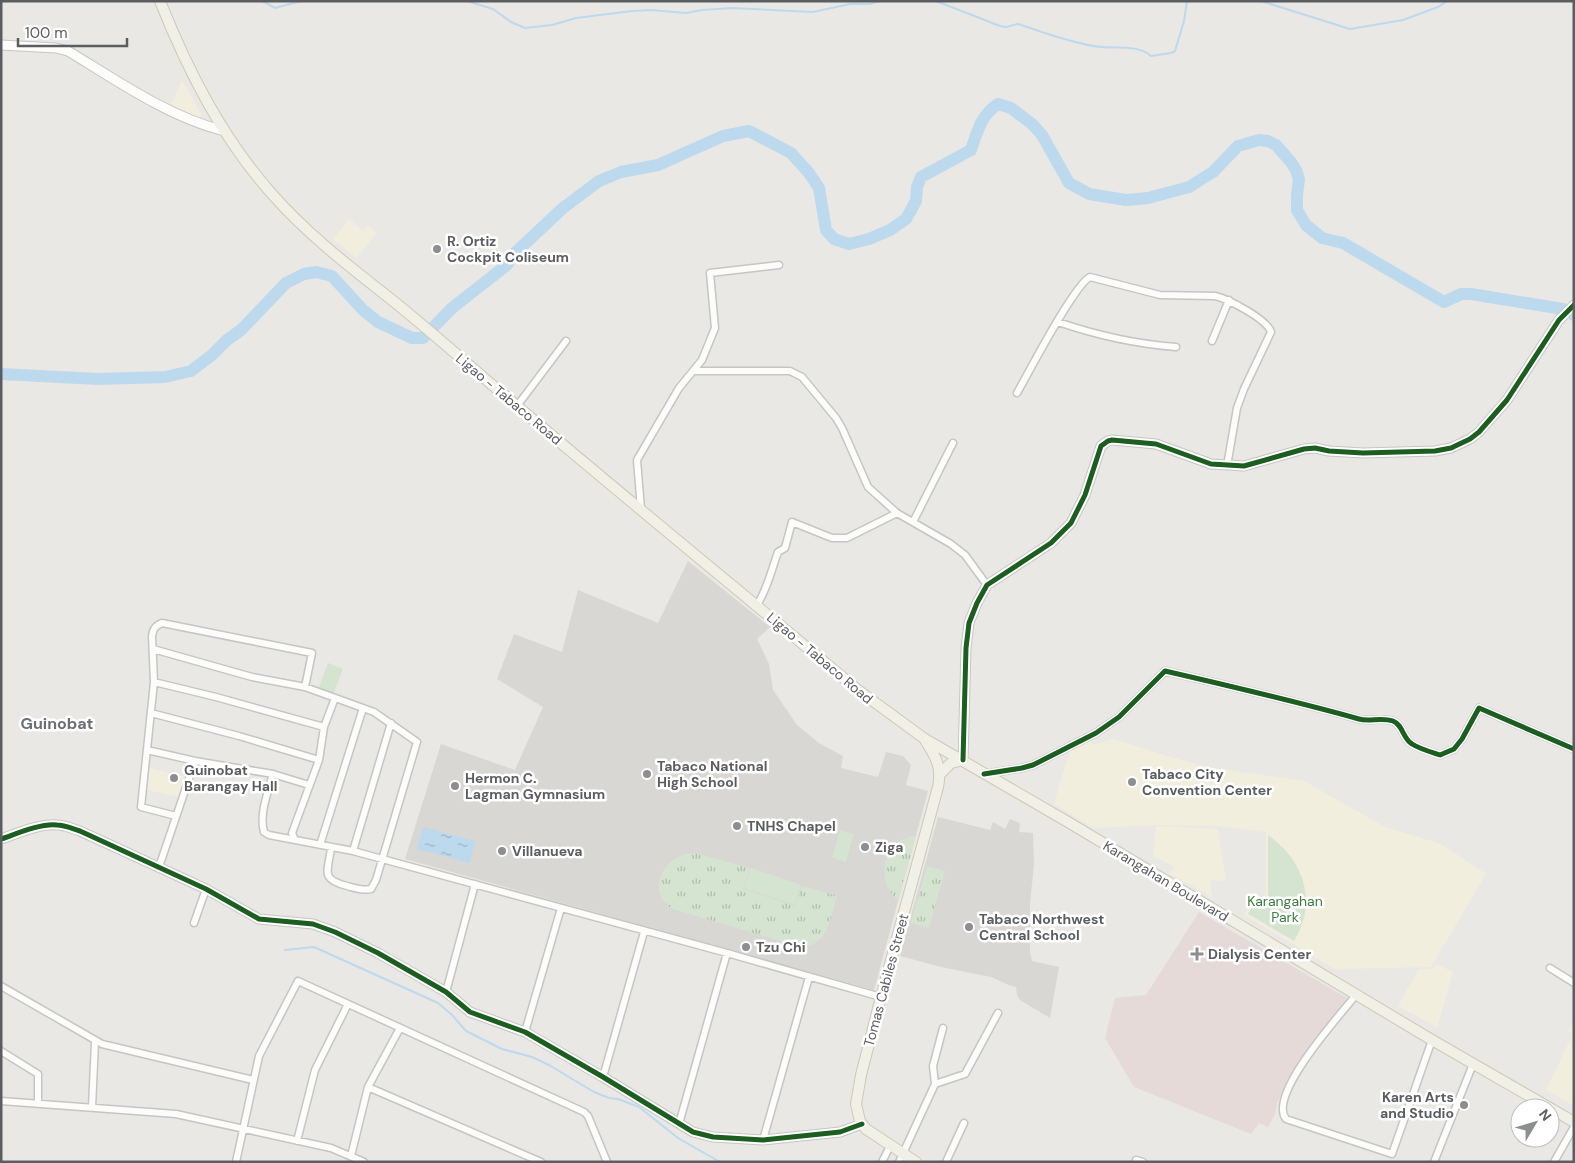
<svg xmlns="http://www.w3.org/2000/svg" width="1575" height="1163" font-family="'DM Sans',sans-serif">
<defs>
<pattern id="grass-tufts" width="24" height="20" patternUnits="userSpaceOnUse" patternTransform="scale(1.25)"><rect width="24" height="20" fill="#d4e4d1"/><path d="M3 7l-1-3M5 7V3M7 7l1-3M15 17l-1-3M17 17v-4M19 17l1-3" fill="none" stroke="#afbcad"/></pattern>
<pattern id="water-ripples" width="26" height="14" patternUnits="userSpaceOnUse" patternTransform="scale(1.25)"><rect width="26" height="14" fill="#bdd9ee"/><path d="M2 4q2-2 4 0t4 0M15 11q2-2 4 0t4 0" fill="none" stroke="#9db3c4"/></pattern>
</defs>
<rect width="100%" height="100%" fill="#e9e8e4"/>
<!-- commercial -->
<path fill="#f2eede" d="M182 80 201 114 198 119 171 104Z
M349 219 363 231 368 225 377 233 356 258 333 239Z
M1090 739 1093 745 1113 739 1167 756 1207 767 1304 781 1385 827 1441 844 1486 874 1431 967 1335 969 1244 915 1250 905 1266 894V832L1216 826 1153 825 1094 828 1054 804 1070 750Z
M146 767 186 777 179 797 144 789Z
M1156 826 1218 829 1226 881 1210 880 1212 897 1170 874 1174 866 1153 856Z
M1436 964 1453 972 1437 1027 1398 1006 1419 969H1433Z
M1574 1020V1106L1546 1090 1573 1034 1568 1031Z"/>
<!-- education -->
<path fill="#d9d7d3" d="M688 561 770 627 757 639 769 664 773 690 797 725 819 743 843 756 841 768 878 777 886 752 903 756 911 765 906 785 928 791 874 990 405 859 441 744 515 770 543 707 497 679 514 634 562 652 578 590 658 623Z
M938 817 990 830 993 822 1005 829 1010 819 1020 823 1019 832 1033 833 1034 865 1030 903V951L1032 961 1059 967 1050 1018 1020 1000 1017 995 1016 987 1009 985 991 977 941 967 900 956Z"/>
<!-- medical -->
<path fill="#e5dad8" d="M1199 912 1347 998 1299 1061 1277 1103 1275 1114 1268 1127 1259 1123 1251 1134 1134 1087 1105 1038 1115 998 1146 995Z"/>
<!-- grass -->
<path fill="url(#grass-tufts)" d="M916 836 898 900C874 881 883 838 916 836Z
M695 853 750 868 743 889 795 906 802 886 837 896C830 918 829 945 801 947L673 909C648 895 659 863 683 855 687 853 691 854 695 853Z
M927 866 945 871 929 928 911 923Z"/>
<!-- park -->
<path fill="#d4e4d1" d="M328 663 343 669 333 695 318 690Z
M840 830 854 834 846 862 832 858Z
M1268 835C1304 860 1318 902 1294 941L1248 914 1252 907 1268 896Z
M751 868 801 885 795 905 744 888Z"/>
<!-- water -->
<path fill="url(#water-ripples)" d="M423 827 475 841 470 863 417 849Z"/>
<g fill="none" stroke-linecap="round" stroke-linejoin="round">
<!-- stream -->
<path stroke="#bdd9ee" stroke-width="2" d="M262 1 275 8 301 1
M467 1 493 9 511 22 525 28 552 25 576 18 632 11 651 10 686 13 702 10 732 8 813 12 850 4H870L879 1
M936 1 1000 26 1006 27 1018 24C1043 32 1068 42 1094 46 1111 50 1137 43 1151 56L1171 53 1175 51 1184 21 1187 1
M1261 1 1350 29 1403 20 1438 7 1447 1
M285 950 314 947 438 1003 452 1015 466 1031 502 1049 532 1057 549 1065 594 1092 609 1098 618 1099 639 1107 678 1138 720 1162"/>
<!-- river -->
<path stroke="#bdd9ee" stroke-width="12" d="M1 374 98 379 165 377 191 371 212 355 227 340 241 330 286 283 304 274 316 272 332 276 363 310 378 322 412 338H423L452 308 507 265 515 253 563 208 599 181 621 172 658 165 723 136 749 131 791 153 809 173 819 188 826 230 834 239 849 244 869 239 890 230 906 219 916 201 917 187 921 177 971 150C977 132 981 115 998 104L1011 108 1032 124 1042 135 1069 183 1089 194 1126 200 1148 198 1189 187 1213 172 1238 146 1259 140 1268 141 1276 145 1290 161 1296 170 1299 179 1297 195V210L1306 225 1322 238 1343 243 1444 302 1461 294H1471L1563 309 1574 315"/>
<defs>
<path id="street" d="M1058 322C1096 335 1136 344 1176 347
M1212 341 1229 300
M693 371H790L802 377 836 418 842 428 868 487 897 513 951 544 965 555 987 585
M1017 393C1029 372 1074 285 1090 277L1160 295 1215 296C1228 299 1267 319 1271 332L1244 389 1237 408 1227 466
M517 406 566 341
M641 509 637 460 679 388 702 360 715 328 710 273 779 265
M913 522 953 443
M757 605C768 588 771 571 778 552L785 548 792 522 832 538H847L897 513
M153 649 252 677 305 687 374 712 417 742 376 880 371 889C363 891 355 888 347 886 320 879 328 872 331 848
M154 682 216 697 324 727
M151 713 239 736 319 760
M147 750 195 761 273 774 309 785
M273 774C268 792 259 814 264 832L269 835 353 851 727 953 881 997
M985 774 1022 768 1033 765 1096 733 1119 717 1165 671C1230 686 1295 701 1359 719 1369 722 1381 717 1393 721 1403 725 1403 739 1412 744 1420 749 1431 752 1440 755L1454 749 1462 739 1479 708 1574 749
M176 816 141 807 154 682 152 636C153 629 155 626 162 623L312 653 305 687
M295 840 292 833 319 760 324 727 335 698
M320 845 363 708
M353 851 391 723
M159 867 195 761
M194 923 206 889
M1550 968 1574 983
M1 986 102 1044 253 1080
M446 992 475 884
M1356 995C1340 1015 1267 1095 1286 1119L1392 1154 1432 1040
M525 1032 561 908
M1 1051 38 1074V1103
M603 1077 644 932
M935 1084 965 1074 998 1013
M368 1087 541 1162
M1 1101 176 1114 331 1148 364 1162
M92 1107 95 1042
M679 1124 727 953
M763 1140 809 977
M297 1141 315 1070 348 1004
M351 1156 368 1087 400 1028
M1136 1160 1143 1162
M236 1162 259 1056 298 981 584 1112 588 1116 607 1162
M882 1162 890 1146
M899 1162 935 1084 933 1066 943 1028
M946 1162 964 1123
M1434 1162 1473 1064
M1554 1162 1574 1127"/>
<path id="secondary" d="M1 45 56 48 68 51C116 80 170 118 225 131
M963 760 966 648 969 623 977 603 987 585 1051 543 1071 523 1085 495 1101 446 1108 441 1112 440 1156 444 1211 464 1244 466 1304 449 1315 448 1329 451 1363 453 1435 451 1451 448 1470 439 1479 432 1507 400 1559 320 1574 305
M1 839C16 834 41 823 57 825 65 825 73 829 80 831L206 889 259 919 313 924 335 932 378 953 446 992 470 1012 525 1032 603 1077 693 1132 713 1137 763 1140 840 1132 862 1124"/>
<path id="primary" d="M160 1C188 71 222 138 272 194 307 234 350 267 392 300 428 329 463 360 498 390 617 491 738 590 858 690L925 739 1068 822 1432 1040 1550 1108
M941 773 951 763 963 760
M1550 1108 1574 1122
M916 1162 866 1129 860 1121 856 1104 861 1075 881 997 938 787C942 767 936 757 925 740"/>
</defs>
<!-- street casing -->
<use href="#street" stroke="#c5c5c5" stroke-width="9"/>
<!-- secondary casing -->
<use href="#secondary" stroke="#c6c6c6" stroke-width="11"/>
<!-- primary casing -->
<use href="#primary" stroke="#cec8b5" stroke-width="12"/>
<!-- street -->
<use href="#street" stroke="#fcfcfb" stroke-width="6"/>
<!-- secondary -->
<use href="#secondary" stroke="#fcfcfb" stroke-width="9"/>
<!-- primary -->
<use href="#primary" stroke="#f1f0e7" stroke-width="10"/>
<defs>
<path id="cycleway" d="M963 760 966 648 969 623 977 603 987 585 1051 543 1071 523 1085 495 1101 446 1108 441 1112 440 1156 444 1211 464 1244 466 1304 449 1315 448 1329 451 1363 453 1435 451 1451 448 1470 439 1479 432 1507 400 1559 320 1574 305
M984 774 1022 768 1033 765 1096 733 1119 717 1165 671C1230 686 1295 701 1359 719 1369 722 1381 717 1393 721 1403 725 1403 739 1412 744 1420 749 1431 752 1440 755L1454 749 1462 739 1479 708 1574 749
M1 839C16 834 41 823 57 825 65 825 73 829 80 831L206 889 259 919 313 924 335 932 378 953 446 992 470 1012 525 1032 603 1077 693 1132 713 1137 763 1140 840 1132 862 1124"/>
</defs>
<!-- cycleway casing -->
<use href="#cycleway" stroke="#fff" stroke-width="8"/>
<!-- cycleway -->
<use href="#cycleway" stroke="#1b5e20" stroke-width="5"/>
</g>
<!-- markers -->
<g fill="#8d8e8f" stroke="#fff" stroke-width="2">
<circle cx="437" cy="249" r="5"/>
<circle cx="647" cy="774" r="5"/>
<circle cx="174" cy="778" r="5"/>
<circle cx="1132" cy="782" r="5"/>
<circle cx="455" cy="786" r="5"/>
<circle cx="737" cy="826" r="5"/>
<circle cx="865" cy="847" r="5"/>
<circle cx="502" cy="851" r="5"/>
<circle cx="969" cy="927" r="5"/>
<circle cx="746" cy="947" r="5"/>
<path d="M1194.5 946.5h5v5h5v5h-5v5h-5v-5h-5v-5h5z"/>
<circle cx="1464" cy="1105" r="5"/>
</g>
<g text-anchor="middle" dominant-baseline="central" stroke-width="5" stroke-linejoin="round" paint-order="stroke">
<!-- poi labels -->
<g font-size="14" font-weight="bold" fill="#5b5d61" stroke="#fff" text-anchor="start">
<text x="447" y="241">R. Ortiz<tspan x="447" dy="16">Cockpit Coliseum</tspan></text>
<text x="657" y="766">Tabaco National<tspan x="657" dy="16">High School</tspan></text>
<text x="184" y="770">Guinobat<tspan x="184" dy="16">Barangay Hall</tspan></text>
<text x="1142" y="774">Tabaco City<tspan x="1142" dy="16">Convention Center</tspan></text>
<text x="465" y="778">Hermon C.<tspan x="465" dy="16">Lagman Gymnasium</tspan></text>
<text x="747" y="826">TNHS Chapel</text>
<text x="875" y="847">Ziga</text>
<text x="512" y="851">Villanueva</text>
<text x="979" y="919">Tabaco Northwest<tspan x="979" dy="16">Central School</tspan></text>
<text x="756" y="947">Tzu Chi</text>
<text x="1208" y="954">Dialysis Center</text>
<text x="1454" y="1097" text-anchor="end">Karen Arts<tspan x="1454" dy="16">and Studio</tspan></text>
</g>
<!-- street labels -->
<g font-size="14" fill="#5b5d61" stroke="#fff">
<text transform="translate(509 399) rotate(40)">Ligao - Tabaco Road</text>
<text transform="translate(820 658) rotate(40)">Ligao - Tabaco Road</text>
<text transform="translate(1166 881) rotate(31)">Karangahan Boulevard</text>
<text transform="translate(886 980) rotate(-75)">Tomas Cabiles Street</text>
</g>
<!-- park labels -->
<g font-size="14" fill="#3f7c43" stroke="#fff">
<text x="1285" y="901">Karangahan<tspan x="1285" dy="16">Park</tspan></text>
</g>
<!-- quarter labels -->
<g font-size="16" font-weight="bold" fill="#6c6f73" stroke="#fff">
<text x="57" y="723">Guinobat</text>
</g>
</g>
<!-- border -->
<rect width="1575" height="1163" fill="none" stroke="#5b5d61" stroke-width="5"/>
<!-- north arrow -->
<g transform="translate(1535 1123) rotate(52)"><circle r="24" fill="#ffffff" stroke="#bdbec0"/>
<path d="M0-4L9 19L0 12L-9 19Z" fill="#8d8e8f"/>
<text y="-8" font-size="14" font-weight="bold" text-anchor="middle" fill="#5b5d61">N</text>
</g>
<!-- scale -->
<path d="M18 38v8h109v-8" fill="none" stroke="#5b5d61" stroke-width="2.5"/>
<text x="25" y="38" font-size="15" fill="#5b5d61" stroke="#ffffff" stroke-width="4" paint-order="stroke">100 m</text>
</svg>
